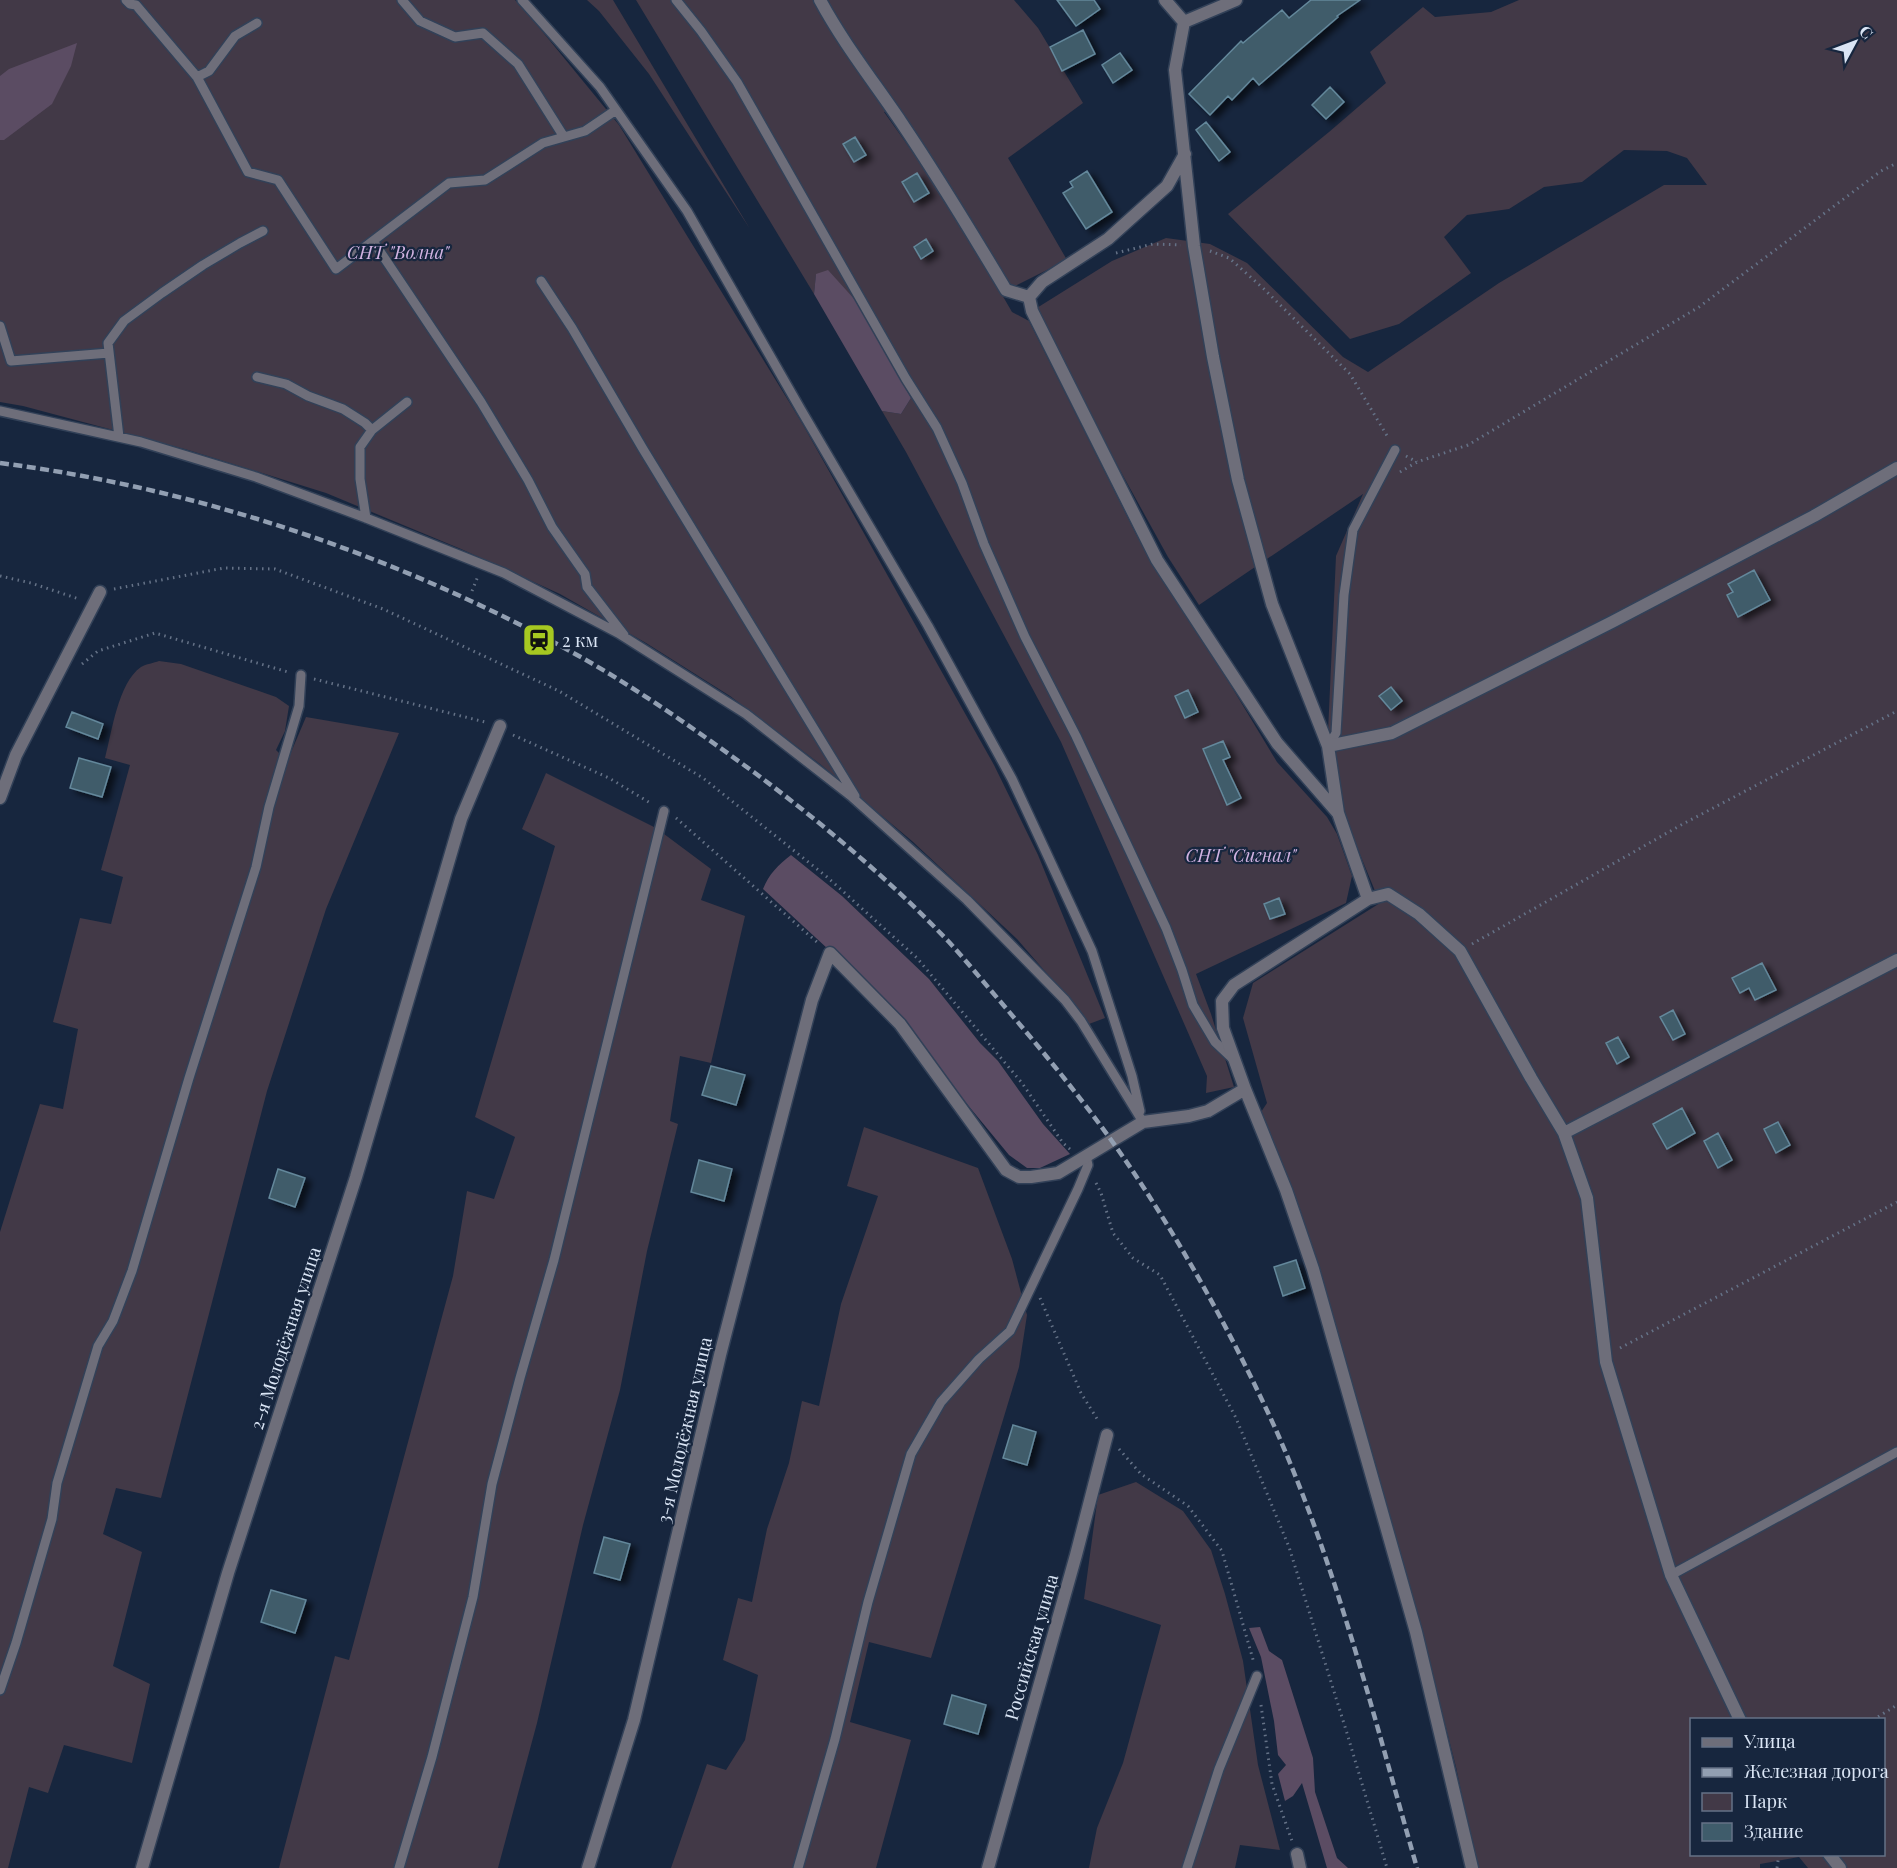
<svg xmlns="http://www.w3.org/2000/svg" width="1897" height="1868" font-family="'Playfair Display',serif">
<defs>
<filter id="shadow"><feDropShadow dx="6" dy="4" stdDeviation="3" flood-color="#0009"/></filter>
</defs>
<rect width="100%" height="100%" fill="#17263e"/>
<!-- green -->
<path fill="#423947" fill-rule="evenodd" d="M0 0H515L528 14 619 125 802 423 994 765 1038 855 1105 1018 1089 1024 1081 1013 1017 939 912 841 820 764 730 696 646 643 560 594 461 549 326 493 188 450 23 406 0 402Z
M587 0H613L750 229 649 74 599 11Z
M636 0H1014L1038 28 1083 103 1008 158 1067 260 1011 288 949 184 899 109 884 112 949 203 1012 312 1029 321 1137 536 1210 651 1277 762 1327 817 1337 834 1352 876 1346 903 1196 974 1211 1014 1234 1087 1206 1093 1207 1076 1061 742 906 452 882 411 901 414 911 398 856 301 816 275 814 294Z
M1519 0H1897V1868H1808L1799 1857 1760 1864V1868H1477L1456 1767 1412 1595 1375 1462 1300 1209 1261 1112 1267 1103 1243 1018 1253 983 1380 903 1345 818 1328 732 1336 556 1363 494 1199 605 1168 557 1032 311 1112 261 1166 238 1210 244 1247 263 1343 357 1368 372 1499 283 1664 185H1707L1687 158 1667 151 1624 150 1582 182 1544 187 1509 209 1467 215 1444 237 1471 273 1399 324 1350 339 1228 214 1329 132 1386 83 1370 52 1423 7 1435 17 1491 12ZM1692 1720H1884V1854H1692Z
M159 661 181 664 276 697 289 706 285 731 276 750 280 754 289 757 306 717 399 733 326 909 267 1091 161 1498 116 1488 103 1534 142 1552 113 1666 150 1684 132 1763 64 1745 48 1793 29 1787 8 1868H0V1232L40 1104 63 1109 78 1029 53 1022 80 918 111 924 123 877 101 870 130 765 105 758C112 732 118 683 141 667 146 664 154 663 159 661Z
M546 773 656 828 711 869 701 900 745 916 711 1063 680 1056 670 1121 678 1124 647 1251 620 1390 583 1525 537 1723 498 1868H279L335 1656 349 1660 453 1276 467 1191 494 1199 515 1137 475 1117 555 846 522 829Z
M864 1127 978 1168 1012 1259 1027 1315 1019 1367 931 1658 869 1642 850 1722 911 1740 876 1868H671L707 1764 726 1770 745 1740 758 1675 723 1660 738 1598 752 1602 767 1529 789 1463 802 1401 819 1406 841 1304 878 1196 847 1186Z
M1136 1482 1183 1511 1211 1550 1225 1594 1243 1661 1258 1765 1280 1850 1240 1845 1235 1868H1089L1097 1828 1123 1763 1161 1625 1084 1599 1098 1495Z"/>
<!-- forest -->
<path fill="#5b4c63" d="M77 43 71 66 52 104 4 140H0V76L9 69Z
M828 270 856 301 911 398 901 414 882 411 814 294 816 274Z
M791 855 842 896 929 979 980 1043 998 1061 1043 1124 1070 1154 1040 1168H1027L1009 1155 962 1098 906 1021 763 889C769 874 778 865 791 855Z
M1260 1627 1269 1651 1282 1660 1313 1758 1315 1792 1337 1858 1348 1868H1327L1302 1783 1293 1796 1285 1801 1278 1774 1286 1765 1278 1755 1274 1721 1261 1657 1249 1628Z"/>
<!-- building -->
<path fill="#3f5c6b" stroke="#64889b" stroke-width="1.5" filter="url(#shadow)" d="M1057 0H1094L1100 9 1076 26Z
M1311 0H1360L1337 16 1338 17 1259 85 1253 78 1232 100 1228 96 1210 115 1189 94 1241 41 1243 43 1282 10 1289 18Z
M1083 30 1095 54 1062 71 1050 47Z
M1120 53 1132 70 1113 83 1102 65Z
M1330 87 1344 102 1326 119 1312 105Z
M1206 122 1230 152 1219 161 1196 130Z
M855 137 866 155 854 162 843 144Z
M1087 171 1112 212 1086 229 1063 193 1073 187 1070 182Z
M917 173 929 193 914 202 902 182Z
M926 239 933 251 921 259 914 247Z
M1754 570 1770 600 1738 617 1727 595 1733 592 1728 584Z
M1391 687 1402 701 1391 710 1379 696Z
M1188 690 1198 712 1185 718 1175 696Z
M72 712 103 724 98 739 66 727Z
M1223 741 1230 757 1223 760 1241 798 1227 805 1203 749Z
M79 758 111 767 102 797 70 788Z
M1279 898 1285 914 1270 919 1264 904Z
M1762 963 1776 990 1755 1000 1749 988 1740 993 1732 978Z
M1673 1010 1685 1034 1673 1040 1660 1017Z
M1618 1037 1629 1057 1617 1064 1606 1043Z
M711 1066 745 1075 736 1105 702 1095Z
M1682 1108 1695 1133 1667 1149 1653 1124Z
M1778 1122 1790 1145 1776 1153 1764 1129Z
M1718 1133 1732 1160 1718 1168 1704 1141Z
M699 1160 732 1169 724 1201 691 1192Z
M278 1169 305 1178 295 1207 269 1198Z
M1296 1260 1305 1288 1283 1296 1274 1267Z
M1013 1425 1036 1432 1027 1465 1003 1458Z
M604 1537 630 1544 620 1580 594 1573Z
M271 1590 306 1600 295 1633 261 1622Z
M952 1695 986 1705 978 1734 944 1724Z"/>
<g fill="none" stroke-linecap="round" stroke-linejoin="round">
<defs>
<path id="service" d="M126 0 130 4 136 5 197 77 248 172 278 180 336 269 449 183 485 180 543 143 585 131 616 110
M402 0 420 21 455 37 483 33 518 64 564 137
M522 0 600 87 687 211 801 410 928 626 1012 779 1092 951 1132 1076 1140 1111
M676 0 701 31 737 82 906 379 937 428 962 483 984 544 1025 637 1076 736 1166 928 1182 970 1193 1005 1215 1042 1233 1059
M197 77 209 71 235 36 257 23
M373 241 481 402 528 480 552 527 585 574 587 587 624 635
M541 281 572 328 643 449 855 796
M0 326 11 361 109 353
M257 377 286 384 308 396 343 409 365 423 372 430
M0 411 141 442 256 477 366 518 504 573 618 633 746 714 851 796 967 900 1065 1000 1081 1021 1143 1122
M119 437 108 343 124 321 162 293 203 265 240 243 263 231
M366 518 360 479V447L372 430 407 402
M1328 746 1336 733 1344 595 1353 530 1395 450
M1671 1575 1897 1452
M0 1690 16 1643 52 1519 57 1483 98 1346 113 1321 132 1271 189 1078 256 867 269 807 299 706 301 675
M399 1868 432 1757 473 1597 492 1484 520 1378 554 1260 664 811
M798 1868 835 1739 868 1602 911 1454 941 1402 979 1359 1010 1331 1078 1189 1088 1165 1086 1156
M1187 1868 1219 1769 1257 1676"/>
<path id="minor" d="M820 0C843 43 874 82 901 122 938 177 972 233 1006 290L1029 297
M1165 0 1184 22
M1184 22 1175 70 1194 246 1213 357 1238 480 1272 604 1328 746 1338 813 1368 899
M1184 22 1236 0
M1185 154 1167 186 1108 239 1042 282 1029 297 1032 311 1157 560 1277 743 1337 812
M1328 746 1392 733 1612 622 1814 516 1897 468
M0 798 16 755 100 592
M1245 1089 1286 1190 1313 1269 1416 1632 1472 1868
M1564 1133 1897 960
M1297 1854 1300 1868
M1829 1854 1840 1868
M142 1868 228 1573 356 1177 461 819 500 726
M588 1868 634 1720 720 1355 812 1000 830 953 900 1024 1006 1170 1019 1177H1031L1058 1173 1143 1122 1189 1116 1208 1111 1245 1089 1223 1028 1222 1001 1234 985 1368 899 1388 894 1419 914 1460 951 1531 1078 1564 1133 1587 1198 1606 1362 1671 1575 1740 1720
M988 1868 1076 1555 1107 1435"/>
</defs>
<!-- service casing -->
<use href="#service" stroke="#324158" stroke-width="12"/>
<!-- minor casing -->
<use href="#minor" stroke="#324158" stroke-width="15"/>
<!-- path -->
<path stroke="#657287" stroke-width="3" stroke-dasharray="1.5 4.5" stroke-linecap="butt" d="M1210 251 1229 258 1264 289 1350 374 1389 439
M1116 253 1153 244 1181 245
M1406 456 1417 462
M1400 472 1417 462 1468 445 1699 307 1881 171 1897 163
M0 576 31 583 79 599
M114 589 224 568 275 569 383 609 559 691 703 778 827 877 917 958 1022 1083 1063 1143 1071 1150
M472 591 478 576
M82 664 98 651 155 633 288 672
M314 679 485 722
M513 735 609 778 652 804
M676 818 819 944
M1472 944 1681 825 1897 711
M1096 1183 1101 1193 1113 1233 1133 1258 1160 1275 1236 1418 1289 1547 1346 1730 1387 1868
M1040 1298 1081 1393 1099 1422
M1620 1348 1897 1202
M1119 1449 1141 1474 1188 1506 1222 1551 1254 1663
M1261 1705 1272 1784 1292 1841
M1873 1720 1897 1705
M1777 1868 1779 1854"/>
<!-- service -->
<use href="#service" stroke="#6e6e7a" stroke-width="9"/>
<!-- minor -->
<use href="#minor" stroke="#6e6e7a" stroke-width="12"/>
<!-- rail -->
<path stroke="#929fb2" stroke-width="4.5" stroke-dasharray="9 4.5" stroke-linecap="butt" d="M0 463C203 489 407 559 586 660 645 694 700 733 755 773 823 824 890 880 949 942 968 963 986 985 1005 1007 1051 1061 1097 1117 1136 1176 1189 1256 1236 1342 1276 1430 1338 1570 1375 1721 1417 1868"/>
</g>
<!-- icons -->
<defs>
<symbol id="station-square" viewBox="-11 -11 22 22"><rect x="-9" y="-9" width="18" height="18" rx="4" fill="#a6c821" stroke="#17263e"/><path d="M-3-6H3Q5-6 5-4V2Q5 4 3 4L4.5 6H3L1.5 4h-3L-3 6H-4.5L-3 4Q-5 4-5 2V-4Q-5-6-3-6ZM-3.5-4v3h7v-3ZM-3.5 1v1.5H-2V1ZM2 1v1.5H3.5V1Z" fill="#111"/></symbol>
</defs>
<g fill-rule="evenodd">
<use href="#station-square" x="520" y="621" width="38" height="38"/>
</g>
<g text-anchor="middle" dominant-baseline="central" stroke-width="4.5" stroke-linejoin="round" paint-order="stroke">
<!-- park labels -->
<g font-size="18" font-style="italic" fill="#d2b3e2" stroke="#17263e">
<text x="398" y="252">СНТ "Волна"</text>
<text x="1241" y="855">СНТ "Сигнал"</text>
</g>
<!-- poi labels -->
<g font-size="18" fill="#dae5f5" stroke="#17263e" text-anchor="start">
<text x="562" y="640">2 км</text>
</g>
<!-- street labels -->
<g font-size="18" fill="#dae5f5" stroke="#17263e">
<text transform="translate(285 1338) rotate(-72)">2-я Молодёжная улица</text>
<text transform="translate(684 1430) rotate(-77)">3-я Молодёжная улица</text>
<text transform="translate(1031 1647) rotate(-74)">Российская улица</text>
</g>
</g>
<!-- legend -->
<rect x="1690" y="1718" width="195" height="138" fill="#17263e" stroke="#657287" stroke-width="1.5"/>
<rect x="1702" y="1738" width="30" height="9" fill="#6e6e7a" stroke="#657287" stroke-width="1.5"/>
<text x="1744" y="1748" font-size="18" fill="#dae5f5">Улица</text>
<rect x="1702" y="1768" width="30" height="9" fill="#929fb2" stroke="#657287" stroke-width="1.5"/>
<text x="1744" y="1778" font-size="18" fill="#dae5f5">Железная дорога</text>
<rect x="1702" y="1793" width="30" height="18" fill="#423947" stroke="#657287" stroke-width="1.5"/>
<text x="1744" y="1808" font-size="18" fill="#dae5f5">Парк</text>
<rect x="1702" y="1823" width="30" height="18" fill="#3f5c6b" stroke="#657287" stroke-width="1.5"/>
<text x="1744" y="1838" font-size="18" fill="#dae5f5">Здание</text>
<!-- north arrow -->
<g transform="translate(1855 42) rotate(49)" stroke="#17263e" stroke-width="4.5" paint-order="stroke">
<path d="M0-4.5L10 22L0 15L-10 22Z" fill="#dae5f5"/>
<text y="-9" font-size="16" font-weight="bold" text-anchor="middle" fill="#dae5f5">С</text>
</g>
</svg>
